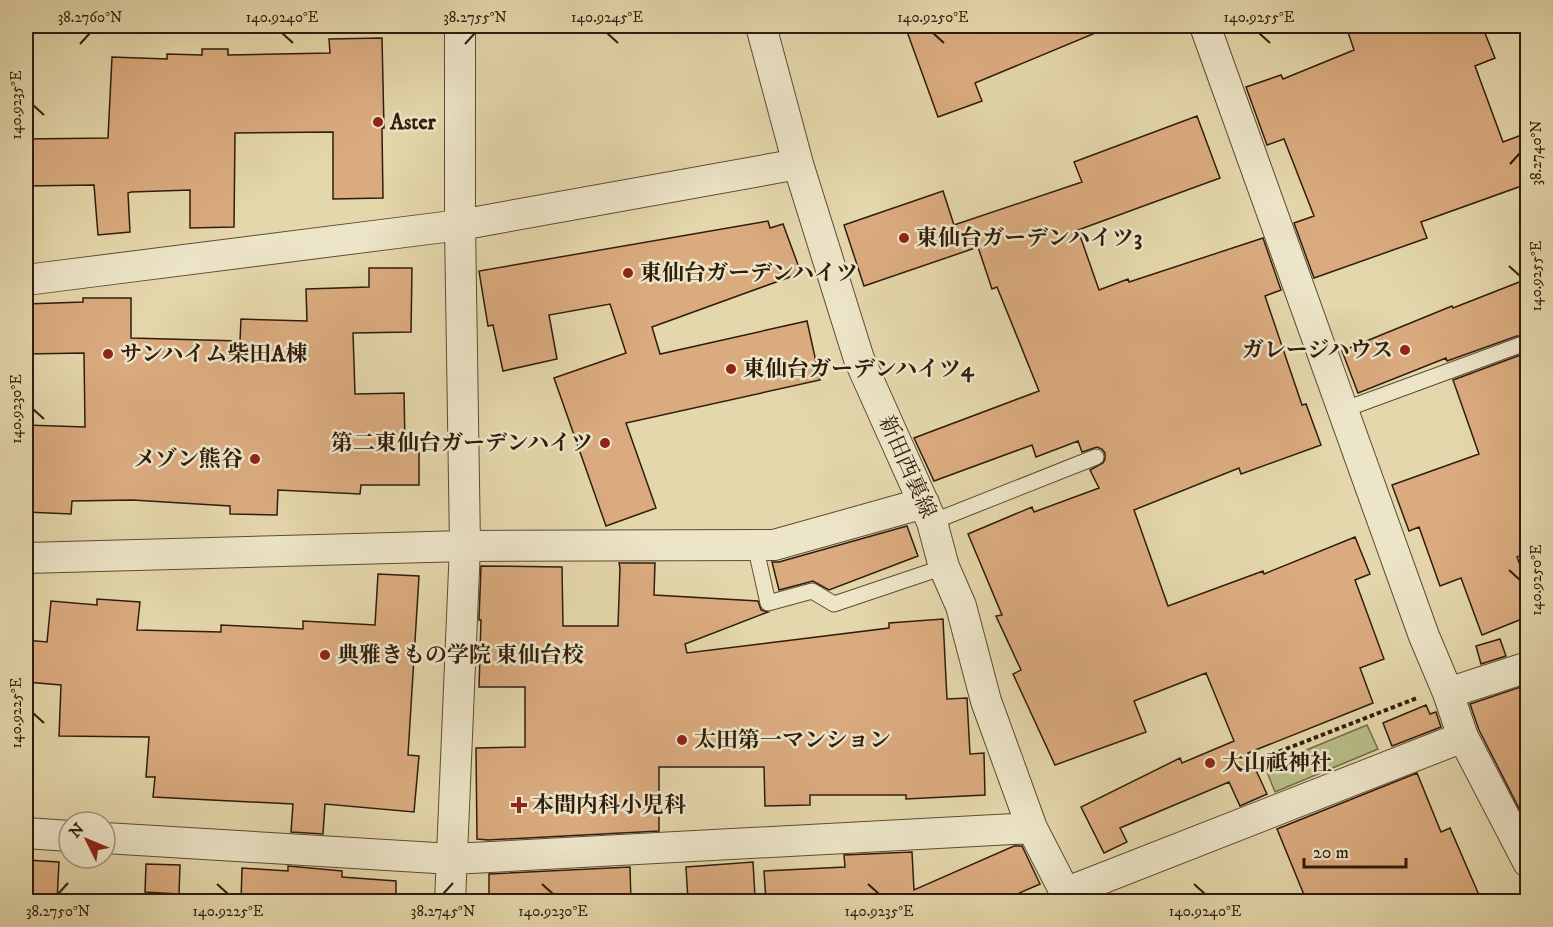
<svg xmlns="http://www.w3.org/2000/svg" width="1553" height="927" font-family="'IM FELL DW Pica','Noto Serif JP',serif">
<rect width="100%" height="100%" fill="#e4d7ab"/>
<filter id="stains"><feTurbulence type="fractalNoise" baseFrequency=".00333" numOctaves="4"/><feColorMatrix values="0 0 0 0 .2 0 0 0 0 .09 0 0 0 0 .02 0 0 0 .5 -.17"/></filter>
<radialGradient id="worn" r=".72"><stop offset=".6" stop-color="#630" stop-opacity="0"/><stop offset="1" stop-color="#630" stop-opacity=".3"/></radialGradient>
<!-- green -->
<path fill="#b7bd87" stroke="#746c4a" stroke-width="1.5" d="M1367 725 1378 749 1275 792 1265 767Z"/>
<!-- building -->
<path fill="#daab7f" stroke="#301c0c" stroke-width="1.5" d="M905 26H1112L975 83 982 101 938 117Z
M1346 26H1482L1495 58 1475 66 1503 142 1527 133V184L1421 222 1427 238 1314 278 1294 223 1314 216 1284 139 1267 145 1246 87 1281 75 1283 79 1354 50Z
M382 38 384 128H382L383 198 333 199V132L235 133 234 227 190 228V190L131 192 128 193 130 232 98 235 94 185 26 186V139L108 138 112 57 167 59V54L202 55V49H228V55L330 53 329 39Z
M1197 116 1220 178 1078 230 1099 290 1128 279 1129 282 1263 238 1281 290 1265 296 1302 405 1306 404 1321 445 1241 474 1239 468 1134 510 1168 606 1263 571 1264 574 1355 537 1370 574 1355 580 1384 659 1360 668 1373 703 1248 753 1267 794 1240 806 1229 782 1120 828 1127 842 1104 853 1081 807 1180 758 1182 763 1234 741 1206 673 1134 701 1146 732 1055 765 1013 674 1021 670 996 616 1002 615 968 534 1032 507 1034 512 1099 488 1090 470 1103 463 1105 459V453L1102 449 1097 447 1082 452 1078 441 1036 457 1032 445 934 481 914 438 1039 391 997 287 992 289 978 247 864 286 844 225 943 191 954 225 1082 182 1074 162Z
M768 221 770 228 783 224 801 273 652 327 660 354 807 321 820 380 626 423 656 508 606 526 554 378 626 353 610 304 549 315 557 359 503 371 493 325 488 326 479 271Z
M369 268H412L411 332 353 333 355 394 404 393 405 443H419V485H361L360 494 278 490 277 515 230 514V506L132 500 72 501 71 514 26 512V425L85 427 84 353 26 354V304L83 302V298H131V338L240 341 241 319 307 321 306 289 369 287Z
M1527 279V339L1522 336H1517L1447 361 1446 358 1358 393 1342 351 1452 306 1453 308Z
M1527 351V553L1517 557 1527 584V617L1482 635 1461 578 1440 586 1419 527 1409 531 1392 485 1479 454 1453 380 1523 354Z
M907 526 918 556 829 590 813 581 779 590 772 562H779Z
M619 563H655L654 595 758 601 761 610 768 612 685 644 687 653 889 628V623L943 619 947 699 967 698 970 754 984 753 985 795 906 799V795H810V805L765 806 764 767H659V831L488 840 477 839 476 748 525 747V687H479L481 620H479L481 566 562 567 563 626H618L620 568Z
M378 574 419 576 408 755 419 756 414 812 325 804 323 834 291 832 293 804 153 797 155 777H146L149 737 59 736 61 685 26 682V640L47 642 51 601 97 605V599L140 602 137 630 221 632V625L303 629V621L375 625Z
M1500 639 1506 656 1481 664 1476 646Z
M1527 685V824L1479 730 1470 704Z
M1426 705 1430 714 1436 712 1441 727 1392 746 1383 723Z
M1417 773 1441 832 1450 828 1482 902H1307L1277 829Z
M1014 846H1022L1040 884 999 902H766L764 871 845 867 844 855 912 852 914 890Z
M26 860 59 862 57 902H26Z
M753 862 755 897 688 901 686 867Z
M146 864 180 865 179 894 145 892Z
M288 866 342 871V877L396 881V902H241L242 868 288 871Z
M630 867 631 902H489V874Z"/>
<g fill="none" stroke-linecap="round" stroke-linejoin="round">
<defs>
<path id="service" d="M1343 410 1520 345
M932 522 1096 457
M755 545 768 603 812 591 834 604 944 567"/>
<path id="minor" d="M761 26 798 164 859 359 932 522 944 567 961 606 986 701 1032 828 1070 902
M1205 26 1424 636 1448 693 1463 737 1528 862
M26 280 460 225 798 164
M26 558 465 546 774 545 924 503
M1448 693 1528 667
M26 833 69 836
M105 838 452 859 1032 828
M1065 893 1463 737
M450 902 465 546 460 225V26"/>
</defs>
<!-- service casing -->
<use href="#service" stroke="#5d4b34" stroke-width="17"/>
<!-- minor casing -->
<use href="#minor" stroke="#5d4b34" stroke-width="32"/>
<!-- path -->
<path stroke="#301c0c" stroke-width="4" stroke-dasharray="4.5 3" stroke-linecap="butt" d="M1237 768 1417 698"/>
<!-- service -->
<use href="#service" stroke="#ede5c8" stroke-width="15"/>
<!-- minor -->
<use href="#minor" stroke="#ede5c8" stroke-width="30"/>
</g>
<!-- ticks -->
<path fill="none" stroke="#301c0c" stroke-width="2" d="M282 33 293 43M607 33 618 43M933 33 944 43M1259 33 1270 43M80 44 90 33M465 44 475 33M33 105 44 115M1510 164 1520 153M1509 266 1520 276M33 409 44 419M1509 570 1520 580M33 713 44 723M217 884 228 894M542 884 553 894M868 884 879 894M1194 884 1205 894M58 894 68 883M443 894 453 883"/>
<!-- markers -->
<g fill="#8f2418" stroke="#ede5c8" stroke-width="2">
<circle cx="378" cy="122" r="6"/>
<circle cx="904" cy="238" r="6"/>
<circle cx="628" cy="273" r="6"/>
<circle cx="1405" cy="350" r="6"/>
<circle cx="108" cy="354" r="6"/>
<circle cx="731" cy="369" r="6"/>
<circle cx="605" cy="443" r="6"/>
<circle cx="255" cy="459" r="6"/>
<circle cx="325" cy="655" r="6"/>
<circle cx="682" cy="740" r="6"/>
<circle cx="1210" cy="763" r="6"/>
<path d="M516 796h6v6h6v6h-6v6h-6v-6h-6v-6h6z"/>
</g>
<g text-anchor="middle" dominant-baseline="central" stroke-width="5" stroke-linejoin="round" paint-order="stroke">
<!-- poi labels -->
<g font-size="22" font-weight="bold" fill="#301c0c" stroke="#ede5c8" text-anchor="start">
<text x="390" y="122">Aster</text>
<text x="916" y="238">東仙台ガーデンハイツ3</text>
<text x="640" y="273">東仙台ガーデンハイツ</text>
<text x="1393" y="350" text-anchor="end">ガレージハウス</text>
<text x="120" y="354">サンハイム柴田A棟</text>
<text x="743" y="369">東仙台ガーデンハイツ4</text>
<text x="593" y="443" text-anchor="end">第二東仙台ガーデンハイツ</text>
<text x="243" y="459" text-anchor="end">メゾン熊谷</text>
<text x="337" y="655">典雅きもの学院 東仙台校</text>
<text x="694" y="740">太田第一マンション</text>
<text x="1222" y="763">大山祗神社</text>
<text x="532" y="805">本間内科小児科</text>
</g>
<!-- street labels -->
<g font-size="22" fill="#301c0c" stroke="#ede5c8">
<text transform="translate(907 467) rotate(66)">新田西裏線</text>
</g>
</g>
<!-- margin -->
<rect width="1553" height="927" fill="none" stroke="#e4d7ab" stroke-width="66"/>
<!-- north arrow -->
<g transform="translate(87 840) rotate(313)"><circle r="28" fill="#ede5c8" stroke="#a1957d" stroke-width="1.5"/>
<path d="M0-4.5L10 22L0 15L-10 22Z" fill="#8f2418"/>
<text y="-9" font-size="16" font-weight="bold" text-anchor="middle" fill="#301c0c">N</text>
</g>
<!-- scale -->
<path d="M1304 858v9h102v-9" fill="none" stroke="#301c0c" stroke-width="3"/>
<text x="1313" y="858" font-size="18" fill="#301c0c" stroke="#ede5c8" stroke-width="4.5" paint-order="stroke">20 m</text>
<rect x="33" y="33" width="1487" height="861" fill="none" stroke="#301c0c" stroke-width="2"/>
<g font-size="15" text-anchor="middle" fill="#301c0c">
<text x="90" y="22">38.2760°N</text>
<text x="282" y="22">140.9240°E</text>
<text x="475" y="22">38.2755°N</text>
<text x="607" y="22">140.9245°E</text>
<text x="933" y="22">140.9250°E</text>
<text x="1259" y="22">140.9255°E</text>
<text transform="translate(16 105) rotate(-90)" y="5">140.9235°E</text>
<text transform="translate(1536 153) rotate(-90)" y="5">38.2740°N</text>
<text transform="translate(1536 276) rotate(-90)" y="5">140.9255°E</text>
<text transform="translate(16 409) rotate(-90)" y="5">140.9230°E</text>
<text transform="translate(1536 580) rotate(-90)" y="5">140.9250°E</text>
<text transform="translate(16 713) rotate(-90)" y="5">140.9225°E</text>
<text x="58" y="916">38.2750°N</text>
<text x="228" y="916">140.9225°E</text>
<text x="443" y="916">38.2745°N</text>
<text x="553" y="916">140.9230°E</text>
<text x="879" y="916">140.9235°E</text>
<text x="1205" y="916">140.9240°E</text>
</g>
<rect width="100%" height="100%" filter="url(#stains)"/>
<rect width="100%" height="100%" fill="url(#worn)"/>
</svg>
